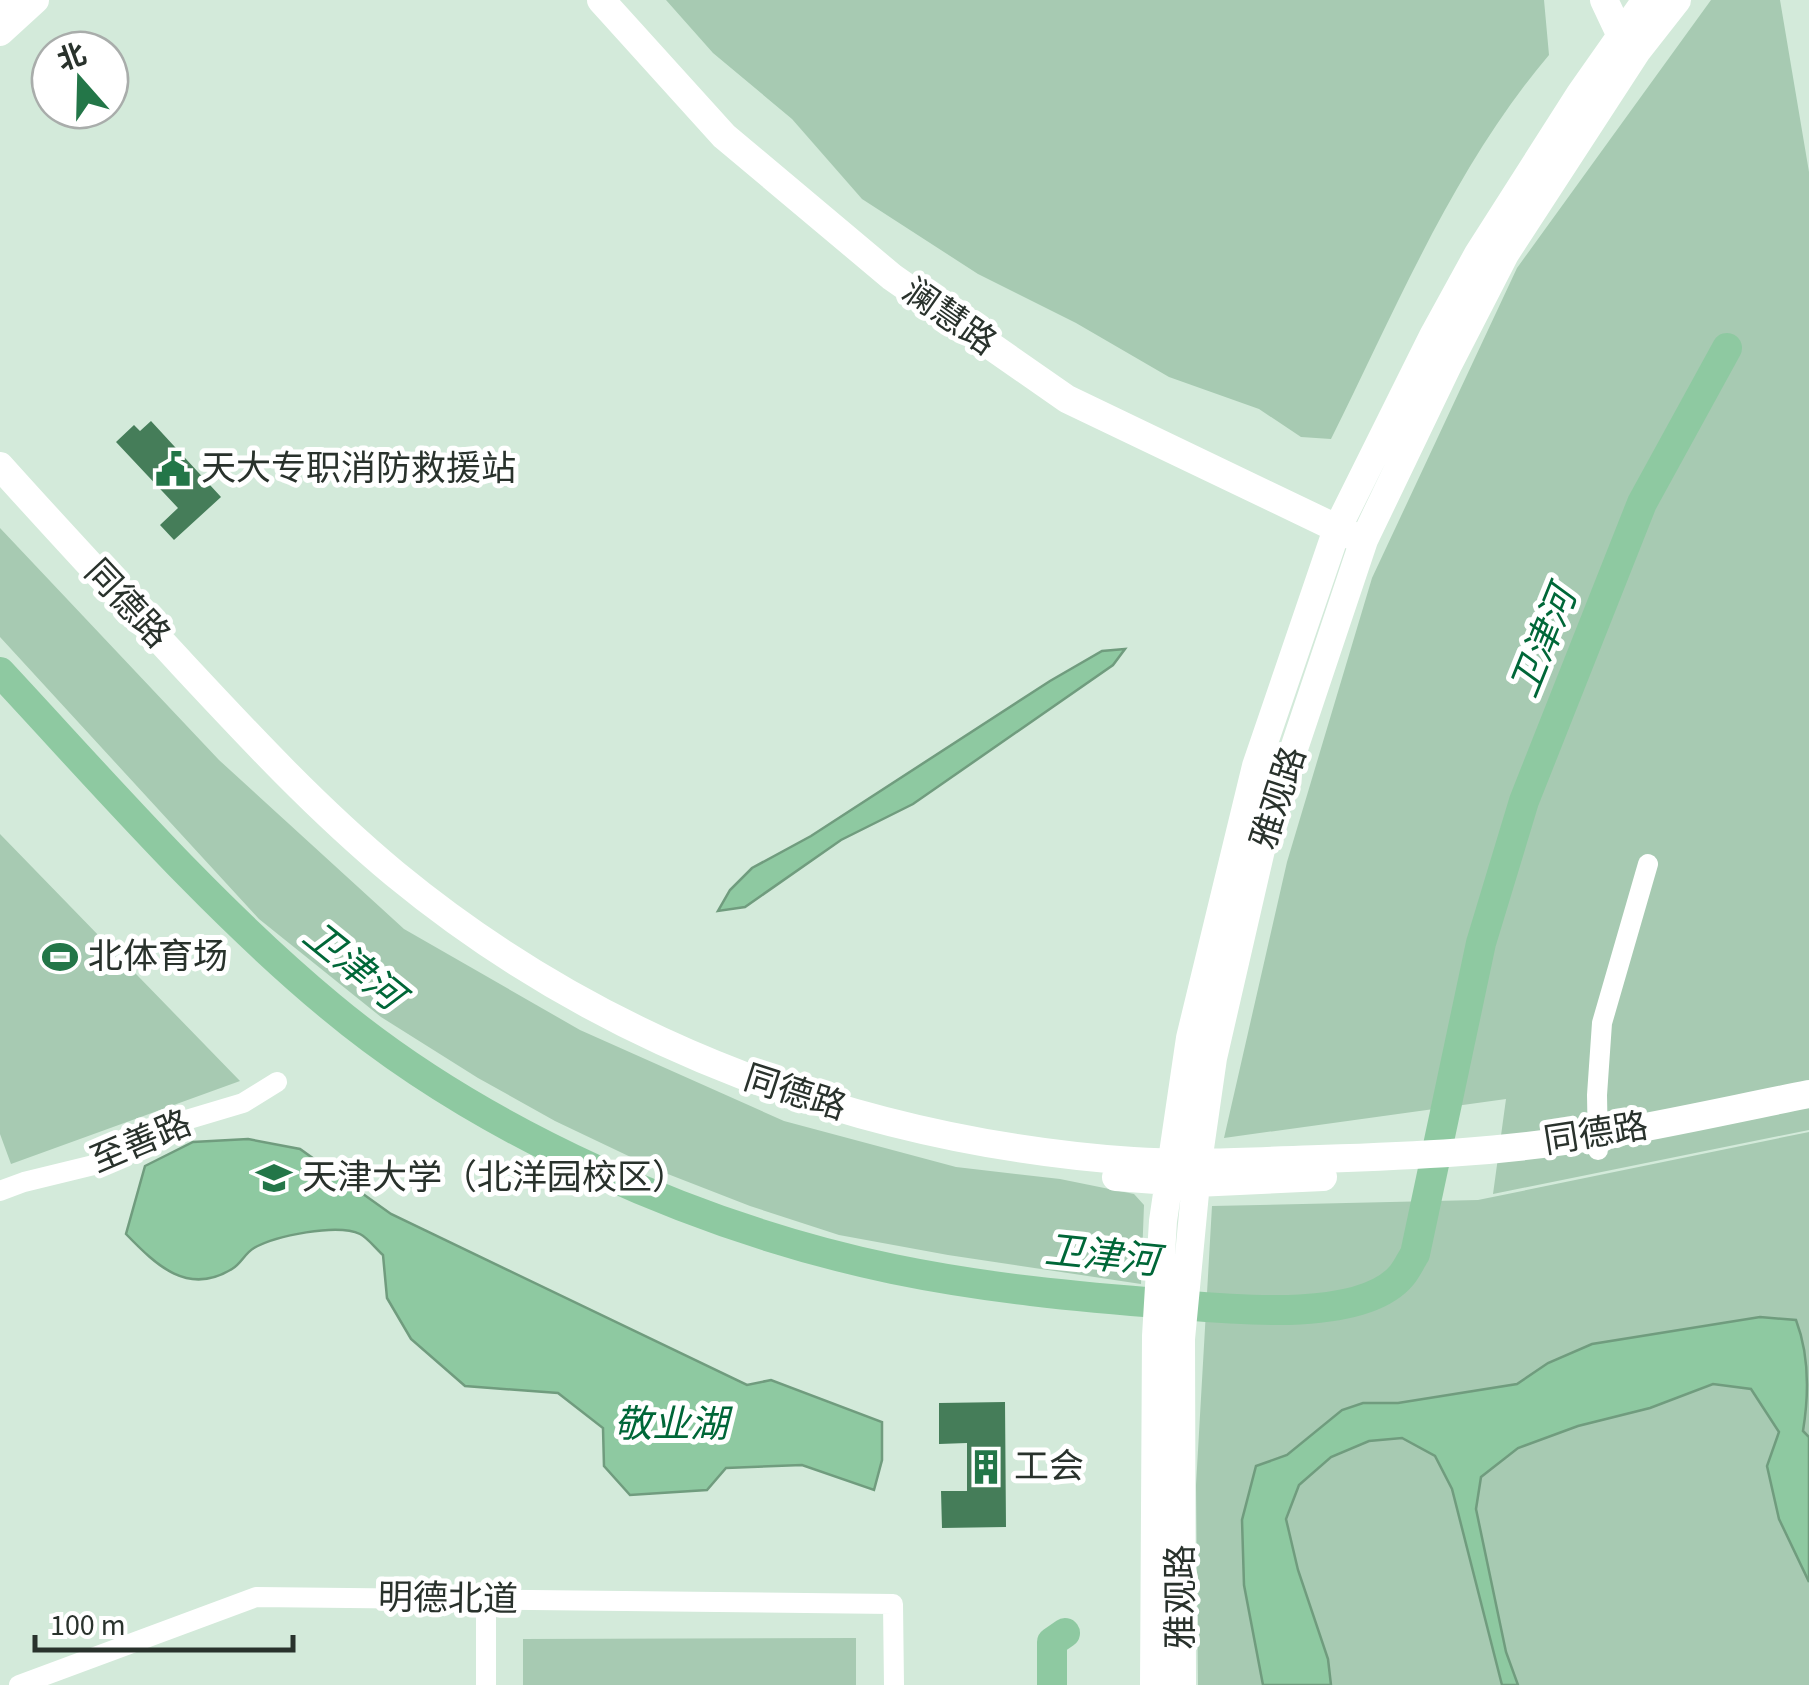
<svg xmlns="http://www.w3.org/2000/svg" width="1809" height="1685" font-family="'Source Sans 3','Noto Sans SC',sans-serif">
<rect width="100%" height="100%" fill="#d3eada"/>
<!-- green -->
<path fill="#a7cab2" d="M666 0H1544L1549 55C1454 167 1396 309 1331 439L1301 437 1259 409 1169 377 1076 323 978 274 862 199 792 119 713 53Z
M1711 0H1780L1809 172V1130L1493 1194 1506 1099 1224 1138 1287 862 1372 578 1517 268Z
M0 528 219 760 404 929 580 1030 784 1121 956 1167 1060 1179 1134 1194 1144 1205 1141 1284 948 1255 839 1235 750 1206 660 1171 555 1121 478 1078 381 1017 259 919 0 637Z
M0 834 240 1081 11 1164 0 1134Z
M1809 1132V1685H1198L1196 1485 1212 1206 1478 1200Z
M856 1638V1685H523V1639Z"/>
<!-- water -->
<path fill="#8ec9a1" stroke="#709c7e" stroke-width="2.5" d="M1125 649 1113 665 913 804 841 840 745 907 718 911 730 890 752 868 811 836 1050 681 1102 651Z
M248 1139 300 1149 391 1214 747 1385 771 1380 882 1422V1460L874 1490 802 1465 726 1468 707 1490 630 1495 604 1466 603 1428 558 1393 465 1386 411 1339 387 1298 383 1255C376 1249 368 1238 360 1234 337 1223 275 1236 254 1248 245 1253 241 1264 232 1269 188 1296 157 1266 126 1234L145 1166 193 1142Z
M1760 1317 1796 1320C1809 1354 1809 1394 1803 1431L1809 1437V1582L1779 1519 1767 1466 1779 1432 1751 1389 1713 1384 1650 1408 1578 1426 1518 1448 1481 1477 1476 1509 1506 1652 1518 1685H1502L1452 1489 1435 1456 1402 1438 1369 1441 1331 1457 1299 1485 1286 1519 1298 1570 1328 1659 1331 1685H1263L1244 1585 1242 1520 1256 1466 1287 1455 1342 1410 1363 1403H1398L1517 1384 1548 1363 1592 1344Z"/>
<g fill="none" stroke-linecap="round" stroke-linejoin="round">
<!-- river -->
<path stroke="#8ec9a1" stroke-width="30" d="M0 672C107 787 210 906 330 1006 482 1133 701 1229 893 1269 985 1288 1078 1297 1171 1304 1228 1309 1362 1324 1402 1275 1407 1269 1411 1260 1415 1254L1481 943 1524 801 1642 503 1727 348
M1052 1685V1642L1065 1633"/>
</g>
<!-- building -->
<path fill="#457d59" d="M151 421 221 497 174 540 160 525 178 508 116 442 134 425 140 431Z
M1005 1402 1006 1527 942 1528 941 1491H967V1443L939 1444V1403Z"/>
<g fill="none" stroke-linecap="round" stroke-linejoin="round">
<!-- street -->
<path stroke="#fff" stroke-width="20" d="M1598 1150 1597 1095 1602 1023 1648 864
M0 1191 24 1182 106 1162 186 1120 243 1103 277 1082
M486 1600V1685
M19 1685 256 1597 893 1604 894 1685"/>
<!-- secondary -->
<path stroke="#fff" stroke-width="28" d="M601 0 724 136 892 277 1067 399 1353 536
M1604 0 1620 34 1631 45
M0 5 5 0
M0 32 35 0
M0 466C60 533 121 598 182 664 250 737 318 810 395 874 604 1046 864 1142 1133 1161 1195 1165 1257 1161 1319 1159 1411 1156 1505 1152 1596 1136 1668 1124 1738 1108 1809 1094
M1116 1177 1196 1183 1323 1177
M1154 1685 1156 1336 1163 1221 1190 1038 1256 766 1337 529 1433 336 1478 254 1580 94 1646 0
M1182 1685 1181 1339 1198 1162 1213 1058 1263 841 1364 540 1449 363 1505 254 1637 51 1677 0"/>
</g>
<!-- icons -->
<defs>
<symbol id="civic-bare" viewBox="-9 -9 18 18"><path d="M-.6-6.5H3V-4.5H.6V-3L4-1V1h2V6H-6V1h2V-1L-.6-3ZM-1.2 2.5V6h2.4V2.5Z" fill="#237648" stroke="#fff" stroke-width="2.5" paint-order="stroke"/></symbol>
<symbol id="stadium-bare" viewBox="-9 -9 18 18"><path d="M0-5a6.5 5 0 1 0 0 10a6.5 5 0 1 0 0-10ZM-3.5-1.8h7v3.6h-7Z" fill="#237648" stroke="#fff" stroke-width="2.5" paint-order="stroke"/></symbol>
<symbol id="university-bare" viewBox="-9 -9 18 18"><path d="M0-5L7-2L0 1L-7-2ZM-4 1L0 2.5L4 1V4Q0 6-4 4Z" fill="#237648" stroke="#fff" stroke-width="2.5" paint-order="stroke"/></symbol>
<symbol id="building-bare" viewBox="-9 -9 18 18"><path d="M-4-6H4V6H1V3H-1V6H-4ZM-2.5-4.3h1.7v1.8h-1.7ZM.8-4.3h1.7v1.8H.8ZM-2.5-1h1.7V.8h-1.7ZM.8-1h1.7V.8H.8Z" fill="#237648" stroke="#fff" stroke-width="2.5" paint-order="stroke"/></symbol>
</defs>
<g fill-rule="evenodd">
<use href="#civic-bare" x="148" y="444" width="50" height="50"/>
<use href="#stadium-bare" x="35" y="932" width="50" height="50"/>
<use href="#university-bare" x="249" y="1153" width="50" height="50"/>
<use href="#building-bare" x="961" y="1442" width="50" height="50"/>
</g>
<g text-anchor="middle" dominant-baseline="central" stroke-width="10" stroke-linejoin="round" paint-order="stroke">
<!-- street labels -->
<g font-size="35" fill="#29322c" stroke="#fff">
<text transform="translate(949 317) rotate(35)">澜慧路</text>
<text transform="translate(127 604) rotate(47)">同德路</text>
<text transform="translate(1279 798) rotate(-72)">雅观路</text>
<text transform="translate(795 1093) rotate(18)">同德路</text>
<text transform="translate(1596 1134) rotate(-9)">同德路</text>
<text transform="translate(141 1142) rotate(-23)">至善路</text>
<text transform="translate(1181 1597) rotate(-90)">雅观路</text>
<text transform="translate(448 1599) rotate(1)">明德北道</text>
</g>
<!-- poi labels -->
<g font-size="35" fill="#29322c" stroke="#fff" text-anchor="start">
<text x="201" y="469">天大专职消防救援站</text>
<text x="88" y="957">北体育场</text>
<text x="302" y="1178">天津大学（北洋园校区）</text>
<text x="1014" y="1467">工会</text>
</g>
<!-- water labels -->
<g font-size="38" font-style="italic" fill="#006738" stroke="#fff">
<text transform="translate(1544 642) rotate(-68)">卫津河</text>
<text transform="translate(353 966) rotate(39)">卫津河</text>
<text transform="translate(1102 1256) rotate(6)">卫津河</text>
<text x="671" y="1425">敬业湖</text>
</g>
</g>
<!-- north arrow -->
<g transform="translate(80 80) rotate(340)"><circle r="48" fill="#ffffff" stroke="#a9adab" stroke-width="2.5"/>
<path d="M0-8L18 38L0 25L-18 38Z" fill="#237648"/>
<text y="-15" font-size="28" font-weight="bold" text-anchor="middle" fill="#29322c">北</text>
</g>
<!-- scale -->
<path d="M35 1635v15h258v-15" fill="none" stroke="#29322c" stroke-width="5"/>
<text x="50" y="1635" font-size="30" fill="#29322c" stroke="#ffffff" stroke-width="8" paint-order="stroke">100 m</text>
</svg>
